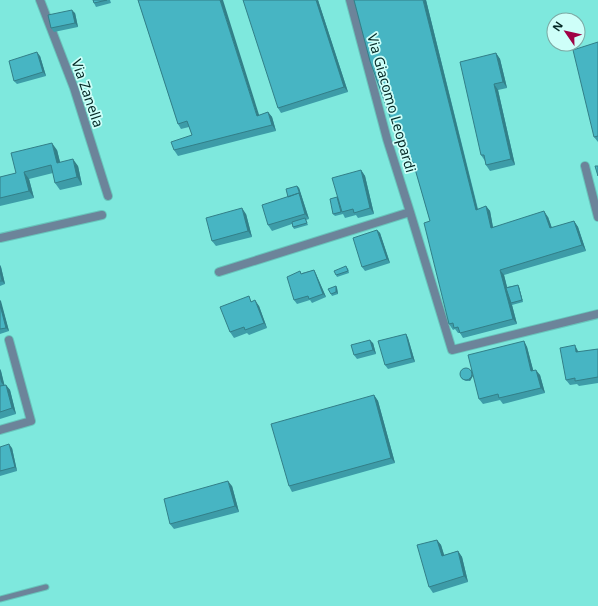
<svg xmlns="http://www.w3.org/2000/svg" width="598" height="606" font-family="'Noto Sans',sans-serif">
<rect width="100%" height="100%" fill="#7ee8dd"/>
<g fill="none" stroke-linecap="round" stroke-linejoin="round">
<defs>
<path id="service" d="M0 599 46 587"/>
<path id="minor" d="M40 0 74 88 108 196
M350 0 387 139 410 212 452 350 598 314
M585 166 598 217
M0 238 102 215
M219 272 410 212
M0 430 31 421 9 340"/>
</defs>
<!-- service casing -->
<use href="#service" stroke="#68c5bc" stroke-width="7"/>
<!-- minor casing -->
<use href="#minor" stroke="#68c5bc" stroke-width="10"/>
<!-- service -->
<use href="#service" stroke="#6c849a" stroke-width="5"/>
<!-- minor -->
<use href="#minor" stroke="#6c849a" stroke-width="8"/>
</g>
<!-- wall -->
<path fill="#3d9ca8" d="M93 0H110L111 3 96 7 94 3Z
M138 0 259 115 268 112 272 117 276 131 178 156 174 150 192 135 189 127 181 129 178 124Z
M318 0 348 92 281 113 278 108Z
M426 0 478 209 486 206 490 211 493 227 548 217 552 228 574 221 578 227 586 251 504 275 507 287 518 285 519 287 523 302 512 305 517 324 463 338 460 333H458L455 329 453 330 449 324 430 221 414 165 406 159 402 154Z
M75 13 78 27 54 32 51 28Z
M598 42V142L594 137Z
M496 53 500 59 507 88 498 90 515 165 490 171 486 165 485 161 481 155Z
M40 56 46 76 17 84 14 81Z
M57 150 60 162 78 166 82 185 60 190 55 183 53 173 29 179 34 198 0 206V177L16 173Z
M361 170 365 176 374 214 358 218 356 215 345 218 343 214 335 216 333 214 337 197Z
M297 186 299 188 309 219 306 220 308 225 294 229 293 227 292 224 272 231 268 225 288 197Z
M246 214 252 237 216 246 212 241Z
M377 230 380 233 390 263 365 271 362 267Z
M0 265 1 267 5 284 0 286Z
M348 268 349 273 337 277 336 275Z
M314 270 316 274 326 297 312 303 310 300 297 304 294 300 302 273Z
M336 286 337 288 338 294 332 296 331 294Z
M0 300 9 331 0 334Z
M252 301 259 306 267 328 249 335 247 333 234 338 230 332Z
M406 334 408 338 415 362 388 369 385 365Z
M524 341 527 347 533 370 540 375 545 393 503 404 500 400 483 404 479 399Z
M373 343 376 354 357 359 354 355Z
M598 349V383L579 386 577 384 570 385 566 380 578 351 579 352Z
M0 369 1 371 4 385H6L10 390 16 414 0 419Z
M471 370 472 372 470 381H466L462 379 461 377Z
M374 395 378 401 395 463 292 492 289 486Z
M0 447 12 448 17 471 0 476Z
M232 486 239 512 174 529 170 524Z
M437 540 441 545 444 555 458 551 462 557 468 582 433 593 429 587Z"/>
<!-- shaded-wall -->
<path fill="#327f88" d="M220 0H223L261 121 257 116Z
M316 0H318L348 92 344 87Z
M423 0H426L479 215 476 210Z
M72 10 75 13 78 27 75 23Z
M37 52 40 56 46 76 43 72Z
M496 53 500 59 507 88 503 82Z
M494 84 498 90 515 165 511 159Z
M268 112 272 117 276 131 272 125Z
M52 143 57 150 62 170 57 163Z
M73 159 78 166 82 185 77 177Z
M361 170 365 176 374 214 370 208Z
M24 172 29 179 34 198 29 191Z
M297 186 299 188 309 219 305 214Z
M486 206 490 211 494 233 491 228Z
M242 208 246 214 252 237 248 231Z
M544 211 548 217 554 234 550 228Z
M574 221 578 227 586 251 582 245Z
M377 230 380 233 390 263 387 259Z
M0 265 1 267 5 284 2 281 0 271Z
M314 270 316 274 326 297 323 294Z
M500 270 504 275 511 303 512 305 517 324 513 319Z
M518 285 519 287 523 302 522 300Z
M336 286 337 288 338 294 336 292Z
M0 300 1 301 9 331 6 328 0 305Z
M255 300 259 306 267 328 264 323Z
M406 334 408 338 415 362 412 358Z
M370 340 373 343 376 354 373 350Z
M524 341 527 347 535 377 531 371Z
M575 345 578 351 580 358 576 352Z
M0 369 1 371 5 387 1 382 0 378Z
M471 370 472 372 473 376 470 381 469 379Z
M536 370 540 375 545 393 541 388Z
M6 385 10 390 16 414 12 408Z
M374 395 378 401 395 463 391 458Z
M9 444 12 448 17 471 15 467Z
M228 481 232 486 239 512 235 506Z
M437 540 441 545 446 561 442 556Z
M458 551 462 557 468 582 464 576Z"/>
<!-- building -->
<path fill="#47b5c3" stroke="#327f88" d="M93 0H107L94 3Z
M138 0H220L257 116 268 112 272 125 174 150 171 142 192 135 187 121 178 124Z
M243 0H316L344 87 278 108Z
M354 0H423L476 210 486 206 491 228 544 211 550 228 574 221 582 245 500 270 513 319 460 333 458 327 454 328 453 323 449 324 424 223 430 221 413 162 402 154 393 125 370 61Z
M72 10 75 23 51 28 48 15Z
M598 42V136L594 137 573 50Z
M37 52 43 72 14 81 9 61Z
M496 53 503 82 494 84 511 159 486 165 484 155H481L460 62Z
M52 143 57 163 73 159 77 177 55 183 51 165 24 172 29 191 0 198V177L16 173 11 153Z
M595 166H598V176Z
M361 170 370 208 354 213 353 209 342 212 332 178Z
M297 186 301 197 299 193 288 197 286 189Z
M299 193 305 214 268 225 262 205Z
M337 197 341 212 333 214 330 199Z
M242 208 248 231 212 241 206 218Z
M305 218 307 223 293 227 292 222Z
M377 230 387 259 362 267 353 238Z
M346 266 348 271 336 275 334 271Z
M314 270 323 294 309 299 308 296 294 300 287 277 300 271 301 274Z
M0 271 2 281H0Z
M518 285 522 300 511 303 506 288Z
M336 286V292L331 294 328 289Z
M249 296 251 302 255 300 264 323 245 330 244 327 230 332 220 307Z
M0 305 6 328 0 329Z
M406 334 412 358 385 365 378 341Z
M370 340 373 350 354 355 351 345Z
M524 341 531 371 536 370 541 388 499 398 498 394 479 399 468 355Z
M575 345 576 352 598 349V377L575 381V378L566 380 560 348Z
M460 374a6 6 0 1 1 12 0a6 6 0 1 1-12 0Z
M6 385 12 408 0 412V386Z
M374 395 391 458 289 486 271 424Z
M9 444 15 467 0 471V447Z
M228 481 235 506 170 524 164 499Z
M437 540 442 556 458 551 464 576 429 587 417 545Z"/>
<g text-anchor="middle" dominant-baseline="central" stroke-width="3.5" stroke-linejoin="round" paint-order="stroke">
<!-- street labels -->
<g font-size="14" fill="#042825" stroke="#cefff9">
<text transform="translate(88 93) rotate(71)">Via Zanella</text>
<text transform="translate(392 103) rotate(74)">Via Giacomo Leopardi</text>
</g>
</g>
<!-- north arrow -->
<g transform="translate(566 32) rotate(304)"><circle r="19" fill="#cefff9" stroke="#7da9a4"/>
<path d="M0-3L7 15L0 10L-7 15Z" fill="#9f0245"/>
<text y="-6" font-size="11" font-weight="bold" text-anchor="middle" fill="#042825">N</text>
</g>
</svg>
